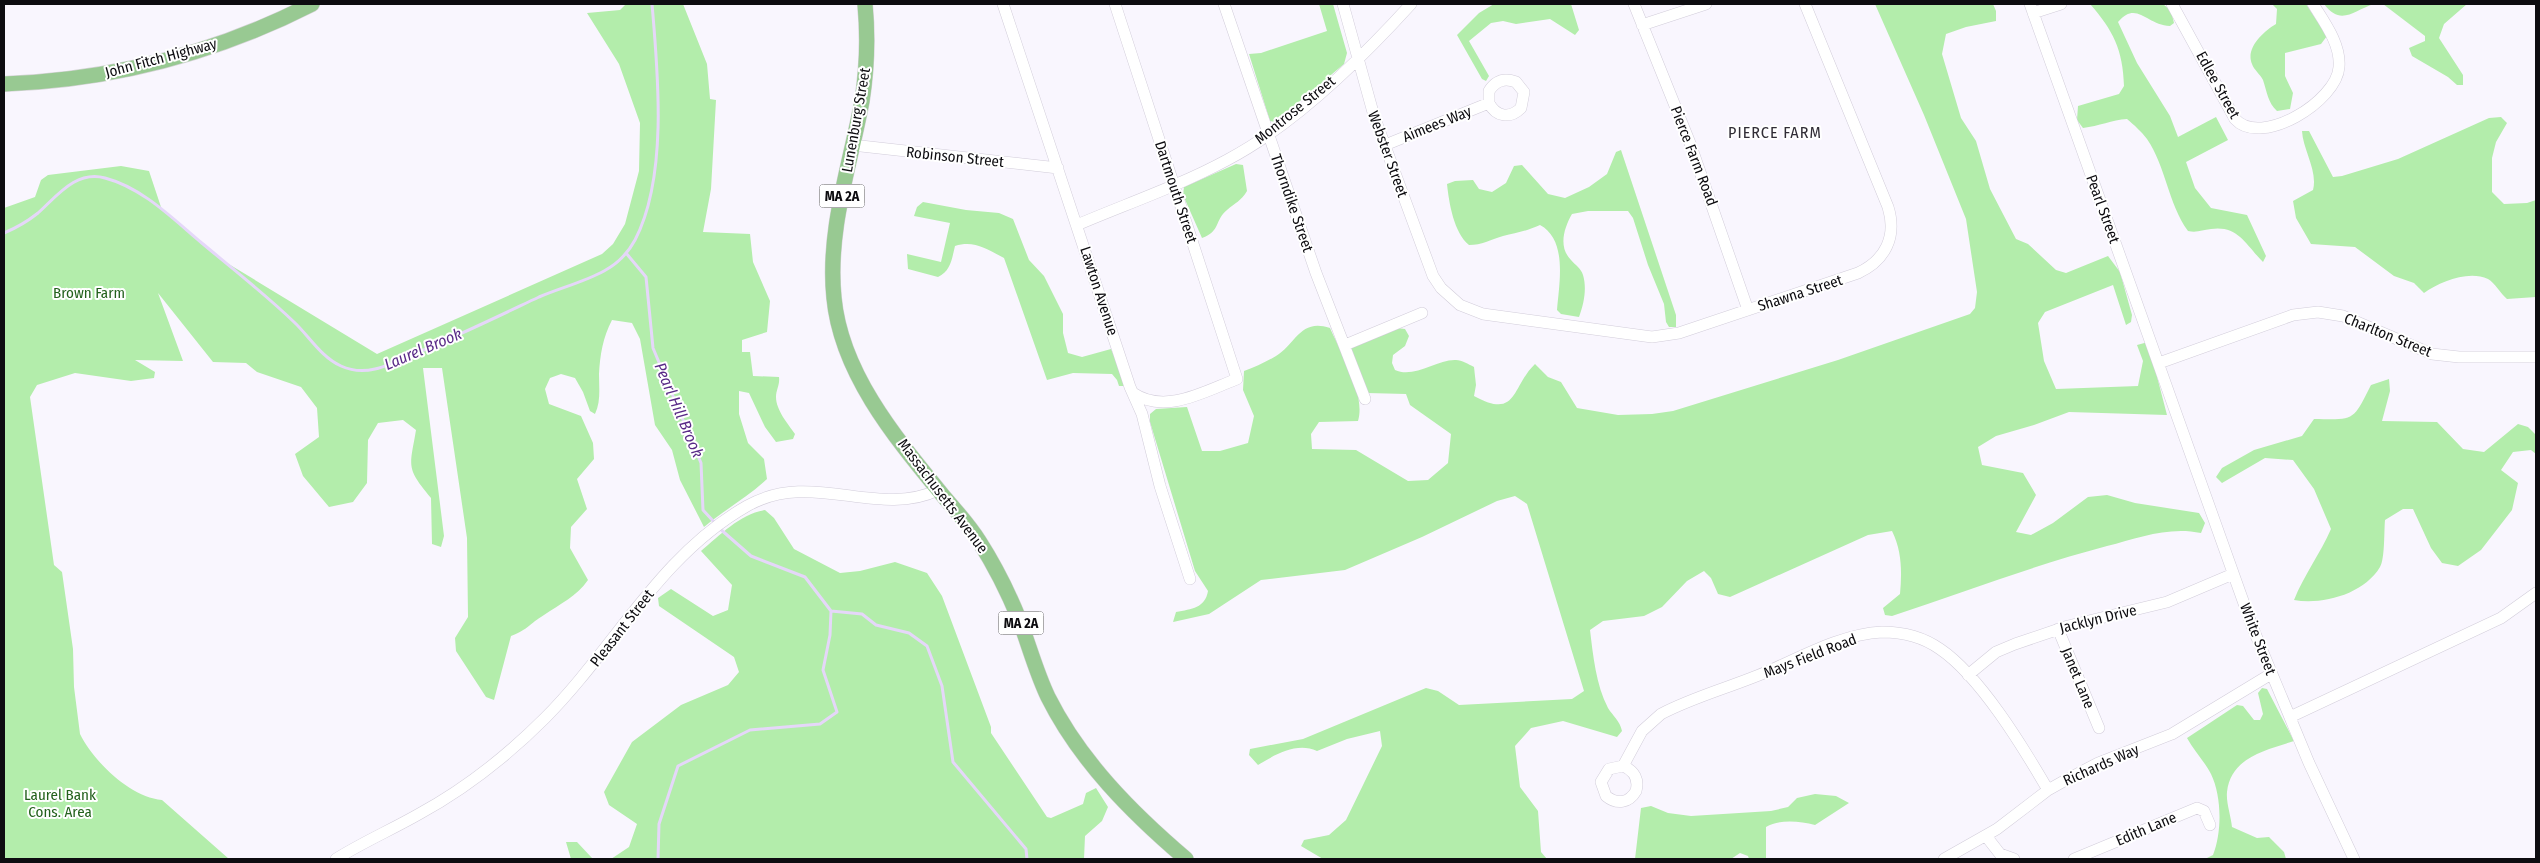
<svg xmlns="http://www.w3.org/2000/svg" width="2540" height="863" font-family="'Fira Sans Condensed',sans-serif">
<rect width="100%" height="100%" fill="#f9f6fe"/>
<!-- green -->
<path fill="#b3edab" d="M626 4H683L707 64 710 99 716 100 711 189 703 232 750 234 753 262 770 301 767 332 742 340V352H750L753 376 779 377C780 385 776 390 776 397 776 410 788 424 795 434L793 439 776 442 765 427 749 393 739 391V414L748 443 764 459 767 479C747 498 724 510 704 527L680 480 672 450 655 425 640 339 632 323 612 320C603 337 600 355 599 374 599 388 601 401 595 414L590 411 583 392 575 378 561 374 550 378 545 389 549 404 581 416 593 443 594 459 577 479 587 509 571 527 570 548 588 580C577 596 560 604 544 615 529 624 529 629 511 636L494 700 486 697 456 651 455 638 468 617 467 538 442 368H423L444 536 441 547 432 544 431 498C405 467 410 467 416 430L403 420 378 423 368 440 367 483 353 502 329 507 303 476 295 454 319 437 317 408 301 387 257 372 246 363 213 362 158 293 183 361 135 360 155 372 154 378 131 381 75 373 37 385 30 397 54 565 62 572 73 649 74 687 80 734C94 762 130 797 162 800L229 859H4V208L35 197 41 180 48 175 121 166 149 171 162 210 222 260 377 354 602 254 613 244 625 224 639 171 640 123 619 64 587 13 620 10Z
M1319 4H1333L1347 53 1344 64 1275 122 1270 121 1249 54 1261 53 1327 31Z
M1494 4H1571L1579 30 1575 35 1550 19 1516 24 1503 21 1491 23 1469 41 1489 76 1486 81 1482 79 1457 35 1479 13Z
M1875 4H1993L1996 11V21L1966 27 1946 34 1942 54 1961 118 1976 141 1990 189 2016 239 2028 244 2056 270 2066 273 2108 256 2120 272 2132 315 2131 322 2126 325 2113 285 2045 312 2038 323 2044 361 2056 389 2138 386 2143 361 2137 345 2148 342 2167 415 2069 412 2034 425 1996 436 1978 447 1982 465 2023 473 2036 495 2016 532 2031 535 2053 523 2088 497 2107 495 2135 503 2199 513 2205 523 2201 533C2169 526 2138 538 2107 546 2035 565 1964 592 1892 616L1885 615 1883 608 1900 594C1902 572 1902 551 1892 531L1868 535 1730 597 1718 594 1711 578 1704 571 1687 581 1662 607 1644 616 1603 621 1590 630C1593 655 1596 685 1608 708 1613 716 1620 721 1622 731L1617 737 1563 721 1531 728 1515 746 1520 787 1538 811 1541 852 1547 859H1323L1301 846 1304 840 1329 835 1346 820 1382 746 1380 731 1347 739 1317 751C1297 742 1276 754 1258 765L1249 755 1250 749 1303 739 1426 688 1438 691 1459 705 1572 699 1584 691 1527 504 1515 496 1497 501 1422 537 1345 570 1261 580 1209 614 1173 622 1176 612C1192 609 1205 608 1208 591L1195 571 1150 422V414L1156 409 1187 407 1202 451H1220L1248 443 1254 416 1243 390 1244 371C1255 367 1266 362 1276 356 1296 344 1300 318 1330 328 1341 353 1366 394 1358 421L1319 422 1311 434 1312 449 1356 450 1408 481 1428 480 1448 463 1451 434 1410 405 1406 394 1367 393 1352 353 1351 347 1397 328 1405 329 1409 336 1405 346 1393 355 1392 363 1395 370C1414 379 1437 359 1456 360 1462 360 1468 364 1474 367L1476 385 1474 396C1518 420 1511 387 1535 364L1548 377 1561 382 1577 408 1618 415 1652 414 1673 411 1838 360 1970 314 1975 308 1977 292 1966 219 1924 115Z
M2090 4H2163L2171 11 2174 23 2170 26C2146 25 2137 0 2118 22L2137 63 2170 116 2178 137 2216 117 2228 140 2186 162 2195 188 2211 208 2247 215 2266 256 2263 262C2246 245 2238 225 2211 229 2202 230 2197 233 2188 231 2168 203 2166 167 2147 139 2142 132 2134 125 2127 119 2112 120 2099 126 2083 128L2077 120 2078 106 2119 94 2124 86C2123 50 2113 30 2090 4Z
M2272 4H2306L2327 36 2321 44 2285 53V76L2293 93 2290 109 2277 111C2268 103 2267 92 2263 80 2260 74 2254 70 2252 64 2245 48 2264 31 2276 24L2277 9Z
M2324 4H2374C2354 10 2341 27 2324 4Z
M2383 4H2467L2444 24 2439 38 2463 75V85H2457L2448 77 2412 56 2409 48 2425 41V36Z
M2501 117 2507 123 2496 142 2492 158V192L2504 204 2527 203 2536 200V297L2507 299C2501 294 2494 282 2488 279 2468 270 2440 282 2424 293L2414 283 2394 276 2355 247 2311 244 2296 218 2293 201 2313 190C2318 171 2303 150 2302 131H2309L2333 177 2342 176 2398 159 2489 118Z
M1621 150 1676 315V327H1669L1666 322 1664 304 1648 265 1633 218 1628 211H1588L1572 214C1564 228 1558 247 1571 260 1575 265 1581 268 1583 275 1587 288 1584 304 1579 317L1561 314 1557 310C1559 284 1568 240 1540 225 1527 231 1516 233 1503 236 1490 240 1482 245 1469 245 1454 233 1449 203 1447 184L1455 181 1473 180 1479 189 1492 192 1506 183 1514 166 1522 165 1548 194 1565 198 1589 187 1607 174 1616 152Z
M1236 164 1243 165 1247 191C1241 201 1235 203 1227 210 1214 221 1221 231 1202 238L1183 195 1184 187Z
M923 202 966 210 999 213 1013 219 1029 260 1044 276 1063 314V333L1068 353 1082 357 1111 349 1128 386H1119L1117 380 1112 374 1073 373 1047 380 1004 258C987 249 974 240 955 246 952 258 951 271 938 277L908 269 907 254 941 262 950 223 914 216 917 207Z
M2389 379 2390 391 2382 421 2437 422 2463 449 2484 452 2518 424 2528 427 2536 435V454L2531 450 2513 452 2501 470 2518 483 2512 510 2481 550 2458 566 2442 563 2431 548 2413 509H2403L2385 520C2384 531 2385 559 2380 567 2364 594 2323 605 2294 600 2304 575 2320 554 2331 529L2314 489 2293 460 2265 458 2222 483 2216 477 2222 468 2254 450 2302 436 2314 419C2355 420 2353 421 2371 385Z
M765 510 774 518 794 549 840 573 860 571 895 562 927 573 942 596 991 727V733L1047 817 1051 818 1083 804 1086 793 1096 788 1108 807 1102 821 1085 836 1084 859H611L629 847 637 824 609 805 604 792 632 742 681 705 728 685 739 672 734 657 659 606 658 598 671 589 713 616 728 610 732 585 701 551C720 535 740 514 765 510Z
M2262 688 2267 689 2294 741C2266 750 2231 757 2227 792 2226 803 2231 816 2232 827L2257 838 2269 837 2284 852 2286 859H2205L2213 855C2222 832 2222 797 2211 774 2205 762 2194 751 2187 738L2237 705 2243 706 2254 720H2260L2263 714 2258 693Z
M1815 794 1836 796 1849 803 1815 825C1799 821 1780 819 1766 827V859H1749L1748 856 1740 853 1731 859H1635L1641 808 1651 806 1668 813 1691 816 1771 811 1788 807 1797 798Z
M566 842H577L592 858 599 859H571Z"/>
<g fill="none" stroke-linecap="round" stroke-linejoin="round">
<!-- stream -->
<path stroke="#e5d7f9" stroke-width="3" d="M4 233C16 228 28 221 38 213 57 196 76 170 105 178 143 188 173 219 203 244 234 270 265 294 294 322 309 336 321 357 341 366 352 371 362 372 375 369 392 365 409 356 426 349 464 333 501 315 539 297 560 288 584 282 604 271 617 264 628 253 635 240 668 177 658 73 652 4
M626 253 646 277 653 348 701 463 703 510 715 523
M719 528 751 556 805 577 831 611 862 614 876 625 909 633 927 646 942 686 953 762 1026 849 1027 859
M658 859 659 824 678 766 750 730 820 724 837 712 823 670 830 635 831 611"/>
<defs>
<path id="minor" d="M1003 4 1130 387 1142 414 1160 486 1190 579
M1115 4 1237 379C1205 391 1165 415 1133 393
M1224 4 1316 273 1365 399
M1343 4 1374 116 1433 276 1441 288 1460 305 1483 314 1652 337 1679 333 1858 273C1886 260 1897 236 1888 207L1805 4
M1634 4 1690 143 1748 310
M2030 4 2252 626 2309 763 2354 859
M2172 4 2235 119C2261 148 2337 101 2339 67 2341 44 2324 22 2313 4
M2033 13 2061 4
M1642 25 1706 4
M852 145 1058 168
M1385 145 1489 103C1496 117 1510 119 1521 108L1524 92 1516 82C1505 78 1496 80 1489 91V103
M1077 225C1126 204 1179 186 1227 160 1292 126 1361 59 1411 4
M1345 345 1422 313
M2159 363 2293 315 2318 312 2343 316 2432 354 2459 357H2536
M2058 629 2099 728
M1968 675 1996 652 2015 644 2068 626 2167 602 2233 574
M2290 717 2501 618 2536 593
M1623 766 1609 769 1601 782 1606 796C1617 805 1629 803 1636 791 1639 780 1635 771 1623 766L1642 731 1661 714C1695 696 1735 686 1771 670 1805 655 1843 634 1882 632 1902 632 1923 637 1940 649 1980 676 2023 747 2048 790
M1986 836 2000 854 2014 859
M336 859C363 842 391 830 419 814 465 789 508 755 545 718 614 649 659 556 747 506 812 469 877 519 938 490
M1944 859 1997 829 2048 790 2064 781 2098 763 2172 734 2271 674
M2074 859 2197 808 2204 811 2210 825"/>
<path id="major" d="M865 4C868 36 867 69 862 101 850 166 827 231 834 298 841 372 894 436 940 492 953 508 968 523 979 541 995 566 1008 592 1019 619 1029 645 1036 672 1048 697 1080 761 1132 813 1186 859
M4 84C111 80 216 53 312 4"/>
</defs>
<!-- minor casing -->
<use href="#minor" stroke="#d2cdda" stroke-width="12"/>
<!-- major casing -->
<use href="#major" stroke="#d3d3d4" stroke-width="16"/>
<!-- minor -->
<use href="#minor" stroke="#fff" stroke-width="11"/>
<!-- major -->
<use href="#major" stroke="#98c992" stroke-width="15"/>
</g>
<g text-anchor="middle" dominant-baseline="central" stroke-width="4" stroke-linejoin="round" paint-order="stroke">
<!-- shield labels -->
<g fill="#fff" stroke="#565558" stroke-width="1">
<rect x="819.5" y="184.5" width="45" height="23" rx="4"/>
<rect x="998.5" y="611.5" width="45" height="23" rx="4"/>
</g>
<g font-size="14" font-weight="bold" fill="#0d0c10">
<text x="842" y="196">MA 2A</text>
<text x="1021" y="623">MA 2A</text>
</g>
<!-- street labels -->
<g font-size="15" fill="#0d0c10" stroke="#fff">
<text transform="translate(161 58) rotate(-15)">John Fitch Highway</text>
<text transform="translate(2218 85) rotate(61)">Edlee Street</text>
<text transform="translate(1295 110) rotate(-39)">Montrose Street</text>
<text transform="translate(856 120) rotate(-80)">Lunenburg Street</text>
<text transform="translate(1437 124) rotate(-22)">Aimees Way</text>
<text transform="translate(1388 154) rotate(70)">Webster Street</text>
<text transform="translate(1694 156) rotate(69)">Pierce Farm Road</text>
<text transform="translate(955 157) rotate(6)">Robinson Street</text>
<text transform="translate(1176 192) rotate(72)">Dartmouth Street</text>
<text transform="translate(1292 203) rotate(71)">Thorndike Street</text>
<text transform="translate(2103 209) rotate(70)">Pearl Street</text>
<text transform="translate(1099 291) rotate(72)">Lawton Avenue</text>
<text transform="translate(1800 293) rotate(-18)">Shawna Street</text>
<text transform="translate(2388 335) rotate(22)">Charlton Street</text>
<text transform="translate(943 496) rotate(53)">Massachusetts Avenue</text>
<text transform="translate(2098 619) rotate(-14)">Jacklyn Drive</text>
<text transform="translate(622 628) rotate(-52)">Pleasant Street</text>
<text transform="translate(2258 639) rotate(69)">White Street</text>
<text transform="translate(1810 656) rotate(-21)">Mays Field Road</text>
<text transform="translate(2078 678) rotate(68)">Janet Lane</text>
<text transform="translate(2101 765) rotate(-24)">Richards Way</text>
<text transform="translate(2146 829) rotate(-23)">Edith Lane</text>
</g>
<!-- park labels -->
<g font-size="15" fill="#23611c" stroke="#fff">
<text x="89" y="293">Brown Farm</text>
<text x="60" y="795">Laurel Bank<tspan x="60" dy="17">Cons. Area</tspan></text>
</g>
<!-- neighbourhood labels -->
<g font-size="16" letter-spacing="1" fill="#312d36" stroke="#fff">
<text x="1775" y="132">PIERCE FARM</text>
</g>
<!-- water labels -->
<g font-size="16" font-style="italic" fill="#592a87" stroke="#fff">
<text transform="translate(423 349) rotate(-23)">Laurel Brook</text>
<text transform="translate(679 410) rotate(67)">Pearl Hill Brook</text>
</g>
</g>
<!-- border -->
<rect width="2540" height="863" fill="none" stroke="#0d0c10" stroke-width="10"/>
</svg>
